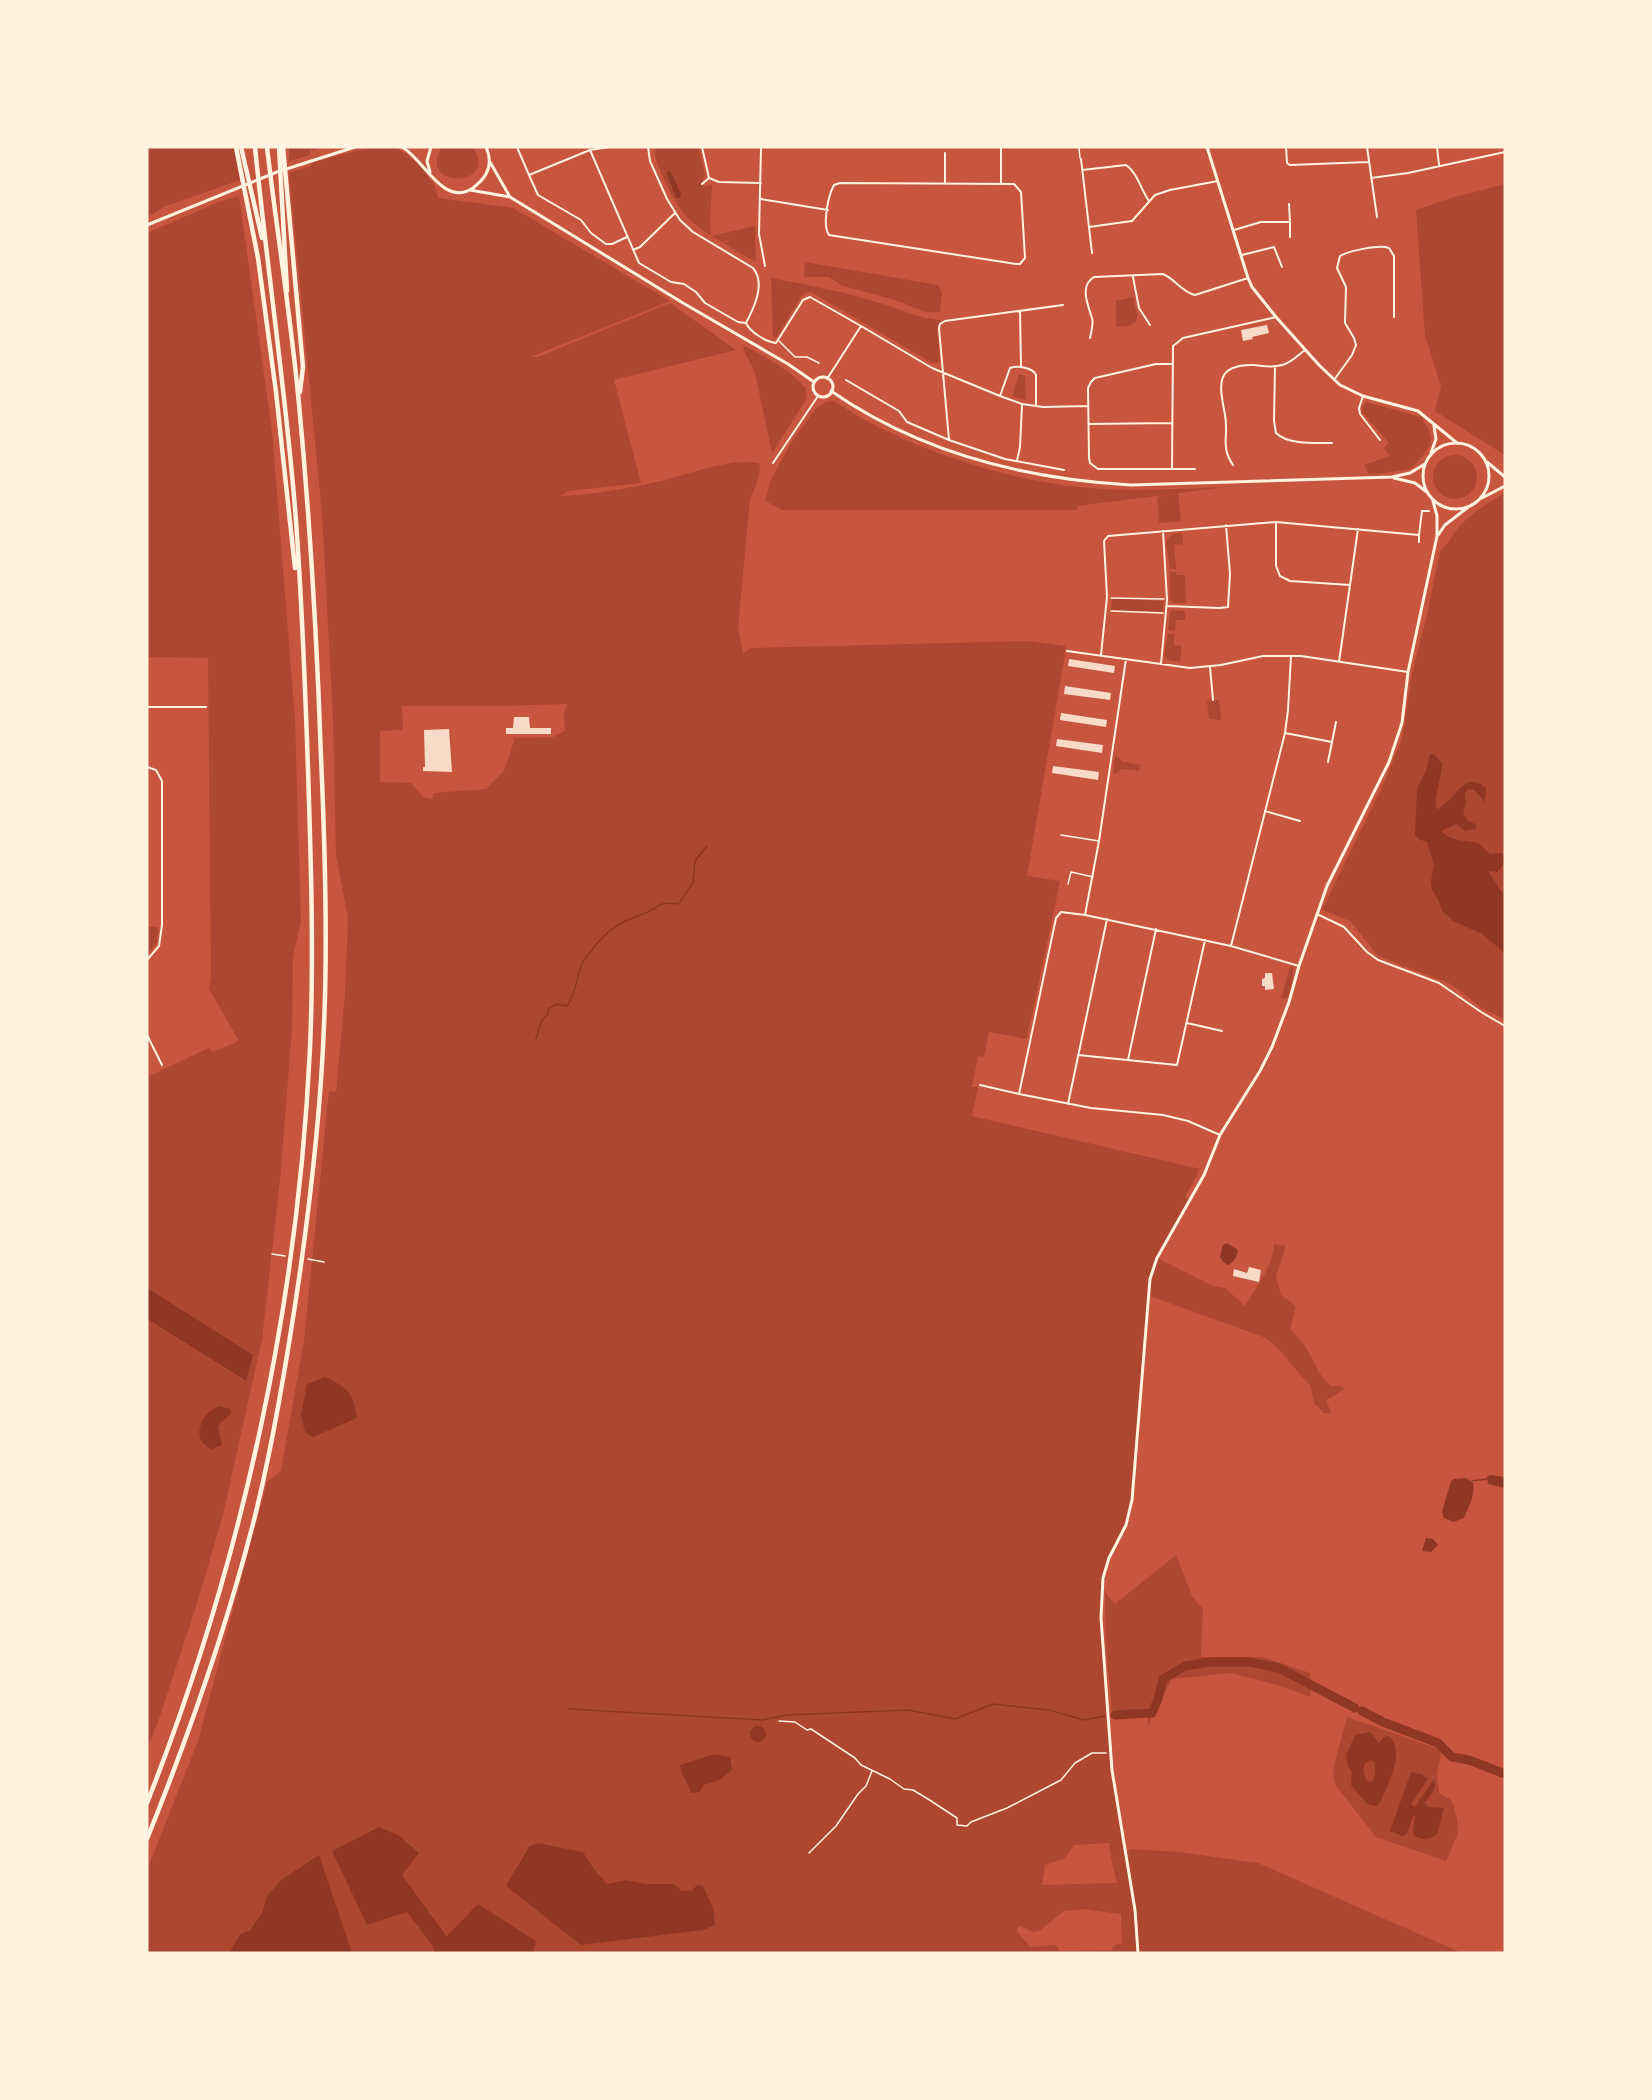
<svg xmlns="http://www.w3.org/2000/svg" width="1652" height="2100" font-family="'PT Sans',sans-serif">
<rect width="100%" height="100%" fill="#c8553d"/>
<!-- green -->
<path fill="#ae4732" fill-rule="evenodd" d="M147 147H234L240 180 166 206 147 217Z
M289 147H323L310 151V155L289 161Z
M393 147C411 153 437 180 438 198L513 208 670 301 530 357H538L670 303 736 350 614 380 641 483 569 491 560 496C590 495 631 488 661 481 687 475 735 456 760 464L759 477 750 500 738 627 743 653 751 648 1029 641 1065 646V654L1027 876 1060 881 1027 1039 989 1032 984 1057 978 1056 972 1087H978L972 1116 1200 1169 1185 1197 1190 1200 1157 1258 1213 1286 1225 1288 1245 1306C1257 1284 1272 1270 1274 1244L1286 1246 1276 1277 1281 1295 1296 1306 1290 1329 1304 1344 1322 1377 1331 1386H1341L1345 1389 1326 1400 1331 1413H1324L1314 1403 1311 1387 1282 1353 1266 1338 1150 1296 1132 1500 1129 1517 1109 1558 1101 1598 1111 1753 1116 1805 1125 1856 1130 1849 1179 1852 1258 1863 1462 1953H533L536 1941 448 1936 402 1875 333 1851 367 1925 407 1912 432 1945 435 1953H352L319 1856 281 1880 267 1896 262 1913 250 1930 240 1934 229 1953H147V1870L198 1741 267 1482 281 1471 304 1340 329 1091 336 1092 345 994 348 917 336 856 333 717 322 514 289 173 311 166V163C339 155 364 147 393 147ZM567 704 564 714 565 731 553 737 515 738 504 771 486 789 434 793 432 799 423 797 411 783 380 782V731L403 730 402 706H503ZM539 1843 583 1852 594 1869 607 1884 626 1880 646 1884H674L682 1891H691L697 1885 703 1930 515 1870 528 1846ZM1109 1843C1110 1858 1114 1869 1117 1883L1042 1885 1045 1865 1064 1859 1074 1845ZM1082 1909 1121 1914 1122 1943 1113 1946 1112 1950 1060 1951 1056 1945 1030 1947 1016 1930 1020 1926 1033 1932 1039 1931 1064 1911Z
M442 147H473C500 189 415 189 442 147Z
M656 147H699L705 175 701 183 704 187 712 185 710 220 711 236 755 226 756 262 723 243 731 240 722 242C680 219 674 202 656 160L655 154Z
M1505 184V455L1435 411 1441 386 1425 336 1416 210 1451 198Z
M239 196 272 431 295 719 301 921 293 957 292 1028 280 1181 262 1339 223 1515 199 1597 158 1722 147 1748V1319L245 1381 147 1288V1077L209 1048 212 1052 239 1041 209 989 211 978 208 658 147 657V233L219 202Z
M805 262 938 285 942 292 940 312H925L895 300 843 286 829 277H804Z
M771 278C809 285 846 292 883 304 903 310 920 319 941 320L937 328 940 361 934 364 811 292 805 293 800 298 777 337H773Z
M1133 297C1138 319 1143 326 1116 327V301Z
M745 346C767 358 790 370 806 389V400L772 453 755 373 743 349Z
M1019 374 1025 376 1026 400 1012 396Z
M834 401C843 406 852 413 861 418 924 452 999 477 1070 486 1121 493 1174 489 1226 487L1077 506V510H783L765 501 771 479 793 440 817 407 826 402Z
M1366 402 1421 417 1429 430 1431 442 1424 454 1411 469 1369 475 1364 465 1390 456 1384 448 1389 443 1362 412V408Z
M1433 477a22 22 0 1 1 44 0a22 22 0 1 1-44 0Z
M1178 493 1181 521 1159 523 1157 497Z
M1505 493V1019L1483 1009 1451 984 1378 956 1350 921 1322 910 1382 787 1402 739 1412 674 1427 615 1440 551C1450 543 1450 537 1458 528 1471 513 1488 503 1505 493Z
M1182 533 1183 544 1174 545 1176 569H1170L1166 542 1172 534Z
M1170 572H1176L1177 575H1185L1186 603H1173L1170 598Z
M1112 598 1164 601 1163 612 1111 610Z
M1172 610 1185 611V620H1176L1175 631 1169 630 1168 628 1170 613Z
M1168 634H1174V645L1182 646 1180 662 1167 660 1164 655Z
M1219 700 1221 720 1209 719 1207 701Z
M1117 756 1123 762 1140 765 1139 771 1122 769 1115 774 1113 772 1115 758Z
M149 927H158L157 942 148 954 147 936Z
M1290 967H1293V979L1288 997 1285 999 1281 998Z
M1176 1555 1192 1596 1203 1609 1201 1657H1263L1310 1673 1311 1697 1277 1685 1231 1673 1172 1679 1148 1725 1147 1711 1112 1713 1106 1647 1105 1592 1115 1604Z
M1347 1717 1442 1750 1437 1774 1439 1793 1450 1799 1454 1806 1457 1820 1458 1833 1446 1861 1376 1837 1337 1787 1333 1777 1334 1765Z"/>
<!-- water -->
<path fill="#8f3625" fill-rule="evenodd" d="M668 171 671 172 681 194 680 198H676L667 174Z
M1430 754H1434L1442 763C1442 779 1434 793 1436 808L1439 809C1442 805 1447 802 1450 799 1461 788 1468 773 1486 788L1485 802 1474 790 1468 789 1465 793 1466 803 1463 814 1468 821 1477 825 1475 829 1465 831 1456 824 1441 831C1452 842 1464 840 1478 843L1490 854 1503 853 1505 863 1497 872 1488 871C1492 876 1498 889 1502 892L1505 891V953L1482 934 1453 921 1442 911 1438 899 1432 890 1431 881 1434 865 1427 842 1418 839 1415 835 1417 789 1427 768Z
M1227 1243 1238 1250 1236 1258 1229 1265 1224 1263 1220 1257 1223 1245Z
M147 1288 253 1355 246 1381 147 1319Z
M325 1377C348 1388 353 1392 357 1418L313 1437 305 1432 301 1415 307 1384Z
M219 1406 230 1409 231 1414 220 1423 218 1428 222 1445 212 1449C189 1440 201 1413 219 1406Z
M1490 1475 1505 1477V1488L1488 1484 1487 1477Z
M1466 1478 1473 1483C1475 1496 1469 1506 1464 1518L1453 1522 1444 1518 1442 1512 1451 1481 1454 1479Z
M1426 1538 1433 1539 1438 1545 1431 1552 1422 1551Z
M750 1734a8 8 0 1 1 16 0a8 8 0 1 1-16 0Z
M1370 1732 1379 1743 1384 1737 1389 1736C1406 1753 1388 1782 1381 1801L1376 1806 1367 1804 1351 1785 1352 1772 1347 1764 1346 1755 1355 1735ZM1372 1760 1375 1763V1775L1373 1781 1368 1782C1364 1777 1362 1770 1365 1763Z
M714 1754 730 1757 732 1770 719 1780 703 1785 700 1792 691 1793C688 1781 682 1779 680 1765Z
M1411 1772 1421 1774 1428 1779 1411 1804 1415 1807 1434 1779C1438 1789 1430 1795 1425 1803L1428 1807 1444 1808 1437 1834C1429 1840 1422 1841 1414 1835L1413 1829 1415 1816H1413L1407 1834 1402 1836 1390 1831Z
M379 1827 398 1835 419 1853 402 1875 447 1936 478 1904 536 1941 533 1953H435L432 1945 407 1912 367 1925 332 1851Z
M539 1843 583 1852 594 1869 607 1884 626 1880 646 1884H674L682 1891H691L697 1885 703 1886 713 1908 715 1925 703 1930 581 1945 506 1886 529 1846Z
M319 1855 352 1953H229L240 1934 250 1930 262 1913 267 1896 281 1880Z"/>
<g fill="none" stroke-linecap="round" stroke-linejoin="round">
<!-- stream -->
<path stroke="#8f3625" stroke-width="1.5" d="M536 1039 542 1020 548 1014 549 1008 557 1004 567 1006C577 991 576 978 583 962 585 958 588 955 591 951 606 931 619 922 643 914 660 908 657 901 677 904L680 902 693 883 695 861 707 846
M1472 1481 1487 1479
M569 1709 762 1720 787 1715 908 1710 955 1719 993 1704 1049 1710 1084 1720 1105 1716"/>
<!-- river -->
<path stroke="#8f3625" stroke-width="9" d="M1362 1711 1383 1722 1438 1743 1452 1757 1469 1760 1505 1774
M1115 1715 1152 1713 1158 1699 1163 1679 1185 1666 1210 1662H1250L1279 1668 1355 1708"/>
</g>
<!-- building -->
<path fill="#f7dbc8" d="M1267 325 1269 333 1252 337 1253 339 1243 341 1241 330Z
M1069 659 1115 666 1114 673 1068 666Z
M1065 686 1111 693 1110 700 1064 694Z
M1061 713 1107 720 1106 727 1060 720Z
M514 717H529L530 728H551V734H506V728H513Z
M449 729 452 772 423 771V767H425L424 730Z
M1057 739 1103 745 1102 753 1056 746Z
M1053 766 1099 772 1098 780 1052 773Z
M1265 973H1272L1274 989 1265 990V986H1262V979L1265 978Z
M1249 1267 1261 1270 1259 1282 1233 1276 1234 1269 1247 1273Z"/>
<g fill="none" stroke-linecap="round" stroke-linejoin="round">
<!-- path -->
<path stroke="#fff3e0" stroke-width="1.5" d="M1111 598 1164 599
M1111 611 1163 613
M272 1254 285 1256
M308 1259 324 1262
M779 1721 795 1722 807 1730 811 1729 855 1758 861 1765 890 1779 904 1789 913 1790 928 1799 957 1818V1825L967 1826 971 1822 1007 1808 1061 1780 1075 1763 1092 1753H1106
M809 1853 836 1826 858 1794 866 1786 872 1771"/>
<!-- service -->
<path stroke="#fff3e0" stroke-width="1.5" d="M779 341 795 357H807L819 363
M1061 835 1099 841
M1068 884 1071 872 1093 877"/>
<!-- pedestrian -->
<path stroke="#fff3e0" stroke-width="1.5" d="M1079 147 1080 158"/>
<!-- minor -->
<path stroke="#fff3e0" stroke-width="2" d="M517 147 529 175 590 150 609 147
M648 147 650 161 667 199 680 220 693 232 753 268C766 283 754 308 746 323
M702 147 709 178 702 184
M761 147 759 234 765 266
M1001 147V183
M1286 147 1287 163 1290 165 1369 162
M1367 147 1377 217
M1437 147 1439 165
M590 150 639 263 671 282 684 284 696 292 705 303 738 322 746 323
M945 153V184
M1081 159 1092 253
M1082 170 1126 165C1137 172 1141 190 1149 201
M529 175 538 195 581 220 591 233 606 244H612L627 237
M709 178 719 182 761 183
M1371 178 1408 173 1505 152
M840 183 1014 184 1021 192 1025 258 1020 264H1016L829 235C822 225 828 196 834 185Z
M761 199 828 210
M1290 222V237
M1089 227 1132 221 1155 195 1170 190 1218 181
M1234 230 1261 222H1290L1289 204
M633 250 640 247 675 213
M1242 255 1274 247 1282 267
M1133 277 1139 308 1150 325
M1063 305 945 321 940 324 939 328 949 440 1005 459 1064 470
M1020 311 1021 367
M746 323C750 332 766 342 776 343L803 300 810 297 861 326
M1090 338C1091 332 1094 324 1092 318 1088 305 1079 286 1094 277L1163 274C1175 279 1182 292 1195 295L1248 278
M1172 364H1156L1095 378 1091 382 1088 388 1089 458 1090 463 1098 469H1195
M1275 366 1274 421 1276 433C1288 445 1316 443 1332 443
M827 379 861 326 932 368 1000 396 1022 404 1043 407 1088 406
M846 380 899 411 907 422 949 440
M1334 380 1352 355 1356 345 1354 338 1345 323 1346 287 1337 268 1340 256C1348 251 1380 244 1389 248L1394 256V317
M1000 396 1010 368C1018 365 1033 368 1036 375V406
M1363 396 1359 408 1360 414 1380 440
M1089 424 1172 423
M1017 461 1020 447 1022 405
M773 463 818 396
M1233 465C1220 446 1229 436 1225 415 1220 387 1213 364 1254 365 1263 366 1273 368 1282 365 1291 363 1298 355 1305 350
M1172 468 1173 346 1183 338 1276 317
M1276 522V566L1280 576 1290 581 1350 585
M1419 535 1422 511H1429
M1167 606 1219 608 1228 607 1230 574 1226 525
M1067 651 1190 668 1221 665 1263 656H1301L1408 672
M1101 655 1107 597 1104 541 1108 536 1276 522 1419 535V542
M1339 662 1358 529
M1161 664 1167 600 1163 531
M1210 667 1213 700
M147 707H206
M1285 733 1332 742 1336 722
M1328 762 1332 742
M147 767 156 770 162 781V925L159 946 147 960
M1265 811 1300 821
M1317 914 1344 927 1367 952 1378 960 1439 983 1481 1012 1505 1026
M1085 915 1099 841 1126 659
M1231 946 1285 733 1288 710 1291 656
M1187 1023 1222 1031
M147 1035 162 1065
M1078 1055 1177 1065 1205 940
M1128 1060 1156 929
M980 1085 1019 1094
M1068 1104 1107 919
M1220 1135 1188 1121 1163 1115 1091 1108 1019 1094 1056 918 1061 912 1085 915 1231 946 1299 966"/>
<!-- tertiary -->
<path stroke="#fff3e0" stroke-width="3" d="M1207 147 1248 278 1252 287 1276 317 1319 365 1340 385 1363 396 1418 411 1457 443
M1431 453 1436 439 1434 426
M1438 535 1445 525 1467 508
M1138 1953 1135 1910 1112 1770 1101 1618 1103 1578 1109 1558 1126 1525 1132 1500 1150 1279 1157 1258 1204 1175 1220 1135 1260 1071 1272 1047 1289 1002 1299 966 1327 886 1389 762 1402 723 1408 672 1437 536V516L1433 501"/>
<!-- secondary -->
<path stroke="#fff3e0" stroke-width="3" d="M402 147C424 159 443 208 473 188 478 184 483 180 486 174 491 165 490 156 486 147
M490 162 510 197
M430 172 427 161 431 147
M470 190 510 197 683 303 788 364 814 382
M147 225 277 172 355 147
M813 387a10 10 0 1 1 20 0a10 10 0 1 1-20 0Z
M831 391C919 452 1025 479 1131 485L1392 477 1410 473 1425 464
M1423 476a33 33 0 1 1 66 0a33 33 0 1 1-66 0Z
M1487 462 1505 477
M1394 478 1415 483 1428 493
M1482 498 1505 486"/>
<!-- motorway -->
<path stroke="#fff3e0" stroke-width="4.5" d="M236 147 258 258 276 392 295 568
M241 147 262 238
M279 147 287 291
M283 147 303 367 300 392
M147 1803C242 1563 298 1306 310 1048 314 955 311 862 308 769 305 682 302 595 295 508 285 387 267 267 255 147
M147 1839C190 1732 228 1624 256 1512 276 1430 289 1348 301 1265 312 1186 321 1106 324 1025 328 936 325 846 321 757 317 640 310 521 299 404 291 318 277 233 267 147"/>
</g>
<!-- border -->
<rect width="1652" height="2100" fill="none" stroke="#fff3e0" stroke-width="297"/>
</svg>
